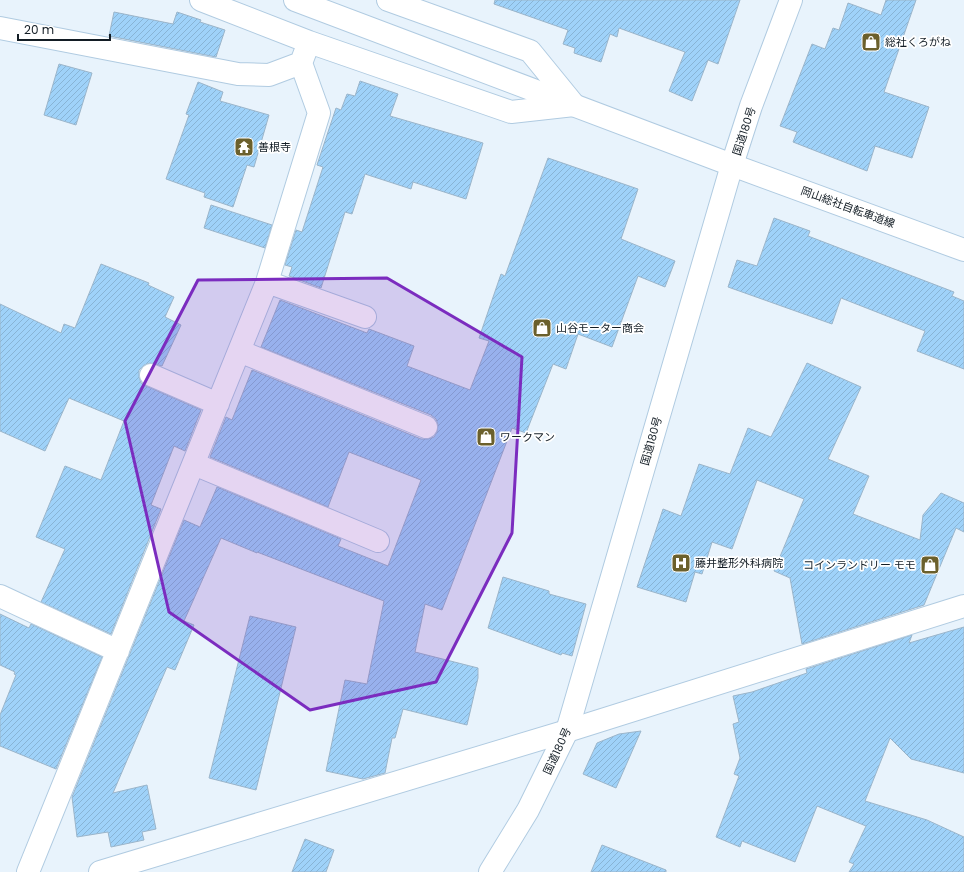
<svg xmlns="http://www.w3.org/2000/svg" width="964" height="872" font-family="Poppins,'Noto Sans JP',sans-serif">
<defs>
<pattern id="building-hatch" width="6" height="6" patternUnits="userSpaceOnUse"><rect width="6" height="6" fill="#9fd2f9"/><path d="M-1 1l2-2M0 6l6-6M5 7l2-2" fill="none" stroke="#88b4d5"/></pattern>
</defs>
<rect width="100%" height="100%" fill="#e8f3fc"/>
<!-- building -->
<path fill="url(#building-hatch)" stroke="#9bb5ca" d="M495 0H740L718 64 708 60 692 101 669 91 685 52 619 28 617 37 610 34 601 62 574 53 575 48 563 44 568 30 494 4Z
M886 0H916L884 92 929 107 912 158 875 146 867 171 793 142 797 132 780 126 812 44 825 49 833 28 839 30 848 3 881 15Z
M114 12 173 24 177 12 201 20 200 22 225 30 216 57 109 36Z
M59 64 92 73 76 125 44 115Z
M360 81 398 94 390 116 483 143 466 199 413 182 411 189 365 174 352 214 345 212 321 288 289 276 292 267 285 265 296 230 302 232 323 167 317 165 336 108 341 110 347 94 355 96Z
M198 82 223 92 220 101 269 115 254 167 247 165 233 207 204 197 205 193 166 179 189 115 186 114Z
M548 158 638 189 621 239 675 261 665 287 638 276 612 347 578 334 566 369 553 364 526 433 512 428 442 610 425 604 415 652 478 668V678L467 725 403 709 395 738H392L385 773 363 779 326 771 345 680 367 684 384 601 257 552V553L221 538 184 621 194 625 175 670 167 667 113 793 147 785 156 829 142 832 144 840 111 847 108 832 77 837 72 797 184 520 200 527 217 487 341 539 338 546 388 566 421 480 349 452 328 507 210 457 226 417 232 420 252 370 421 439H428L434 437 437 432 438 425 436 419 431 415 261 347 280 300 367 333 369 329 414 346 407 366 470 390 489 341 479 338 501 274 505 276Z
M211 205 272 225 265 248 204 228Z
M774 218 810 231 808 236 954 292 952 296 964 301V369L917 351 925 331 841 298 832 324 728 287 737 260 757 266Z
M101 264 149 283 148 285 174 297 165 317 181 325 162 366 150 363 144 365 139 370V377L141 383 146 386 201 410 185 451 174 446 151 505 161 509 111 634 41 602 65 549 36 537 65 466 101 480 124 421 69 398 45 451 0 431V304L61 333 64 324 75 328Z
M807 363 861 387 828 459 869 476 853 514 920 540 923 515 941 493 964 503V532L956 528 924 605 802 644 790 578 774 571 804 499 757 480 732 549 712 542 702 574 695 572 686 602 637 587 663 509 681 516 699 464 730 474 748 428 771 437Z
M503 577 549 591V594L586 604 572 656 562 653 561 655 488 628Z
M0 614 29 628 31 624 102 657 56 769 0 746V715L16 675 14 674 15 672 0 665Z
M250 616 296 627 256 790 209 778Z
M964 627V773L911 759 890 738 865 801 927 820 964 837V872H849L854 864 849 862 866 826 817 806 795 862 742 841 740 847 716 837 739 776 734 774 740 758 733 724 739 722 733 696 752 692 807 673 806 669 912 635 909 643Z
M641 731 616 788 583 774 597 743 619 734Z
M305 839 334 850 326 872H292Z
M602 845 666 870V872H591Z"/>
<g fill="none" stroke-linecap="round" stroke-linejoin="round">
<defs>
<path id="minor" d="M201 0 309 42 511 112 574 105
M388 0 530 51 574 105
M0 28 238 74 269 75 301 63
M267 282 365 317
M239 351 426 427
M151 375 218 404
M194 464 378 541
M0 596 118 651
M28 872 267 282 319 113 301 63 309 42
M100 872 567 731 964 606"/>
<path id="tertiary" d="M295 0 732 165"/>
<path id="secondary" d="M732 165 964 250"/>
<path id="trunk" d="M490 872 528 810 567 731 732 165 751 106 791 0"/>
</defs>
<!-- minor casing -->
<use href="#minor" stroke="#b0cbe1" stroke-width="24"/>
<!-- tertiary casing -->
<use href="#tertiary" stroke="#b0cbe1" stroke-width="24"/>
<!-- secondary casing -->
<use href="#secondary" stroke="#b0cbe1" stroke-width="24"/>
<!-- trunk casing -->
<use href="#trunk" stroke="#b0cbe1" stroke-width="24"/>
<!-- minor -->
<use href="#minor" stroke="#fff" stroke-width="22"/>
<!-- tertiary -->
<use href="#tertiary" stroke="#fff" stroke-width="22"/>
<!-- secondary -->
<use href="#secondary" stroke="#fff" stroke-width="22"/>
<!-- trunk -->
<use href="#trunk" stroke="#fff" stroke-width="22"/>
</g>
<!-- marked area -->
<path fill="#7b2cbf" fill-opacity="0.2" stroke="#7b2cbf" stroke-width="3" stroke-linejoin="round" d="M387 278 522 357 512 533 436 682 310 710 169 612 125 421 198 280Z"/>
<!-- icons -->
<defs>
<symbol id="shop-square" viewBox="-11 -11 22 22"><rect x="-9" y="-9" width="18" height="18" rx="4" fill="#6b602c" stroke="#fff"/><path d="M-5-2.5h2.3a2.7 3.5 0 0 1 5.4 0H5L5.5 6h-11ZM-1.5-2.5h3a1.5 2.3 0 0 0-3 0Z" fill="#fff"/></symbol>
<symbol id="temple-square" viewBox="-11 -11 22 22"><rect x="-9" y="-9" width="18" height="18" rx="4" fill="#6b602c" stroke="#fff"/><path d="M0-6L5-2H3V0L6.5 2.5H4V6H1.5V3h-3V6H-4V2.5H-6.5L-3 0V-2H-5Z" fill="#fff"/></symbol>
<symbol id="hospital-square" viewBox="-11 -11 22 22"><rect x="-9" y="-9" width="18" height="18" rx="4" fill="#6b602c" stroke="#fff"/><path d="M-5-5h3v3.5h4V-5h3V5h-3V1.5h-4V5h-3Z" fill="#fff"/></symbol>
</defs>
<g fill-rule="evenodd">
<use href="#shop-square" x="860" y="31" width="22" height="22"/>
<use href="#temple-square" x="233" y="136" width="22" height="22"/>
<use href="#shop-square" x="531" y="317" width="22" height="22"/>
<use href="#shop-square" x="475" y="426" width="22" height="22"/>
<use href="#hospital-square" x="670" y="552" width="22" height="22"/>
<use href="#shop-square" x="919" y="554" width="22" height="22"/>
</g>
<g text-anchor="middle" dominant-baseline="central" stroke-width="3.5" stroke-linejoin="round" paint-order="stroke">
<!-- poi labels -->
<g font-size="11" fill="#131d25" stroke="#fff" text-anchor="start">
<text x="885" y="42">総社くろがね</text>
<text x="258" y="147">善根寺</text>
<text x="556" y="328">山谷モーター商会</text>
<text x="500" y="437">ワークマン</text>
<text x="695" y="563">藤井整形外科病院</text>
<text x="916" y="565" text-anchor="end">コインランドリー モモ</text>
</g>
<!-- street labels -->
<g font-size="11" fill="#131d25" stroke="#fff">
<text transform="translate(744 131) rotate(-72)">国道180号</text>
<text transform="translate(848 207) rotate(20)">岡山総社自転車道線</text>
<text transform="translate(651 441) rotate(-74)">国道180号</text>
<text transform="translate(557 751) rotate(-65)">国道180号</text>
</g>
</g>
<!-- scale -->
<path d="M18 34v6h92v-6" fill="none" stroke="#131d25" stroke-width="2"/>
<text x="24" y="34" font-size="12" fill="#131d25" stroke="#ffffff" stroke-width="3" paint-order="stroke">20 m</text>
</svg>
